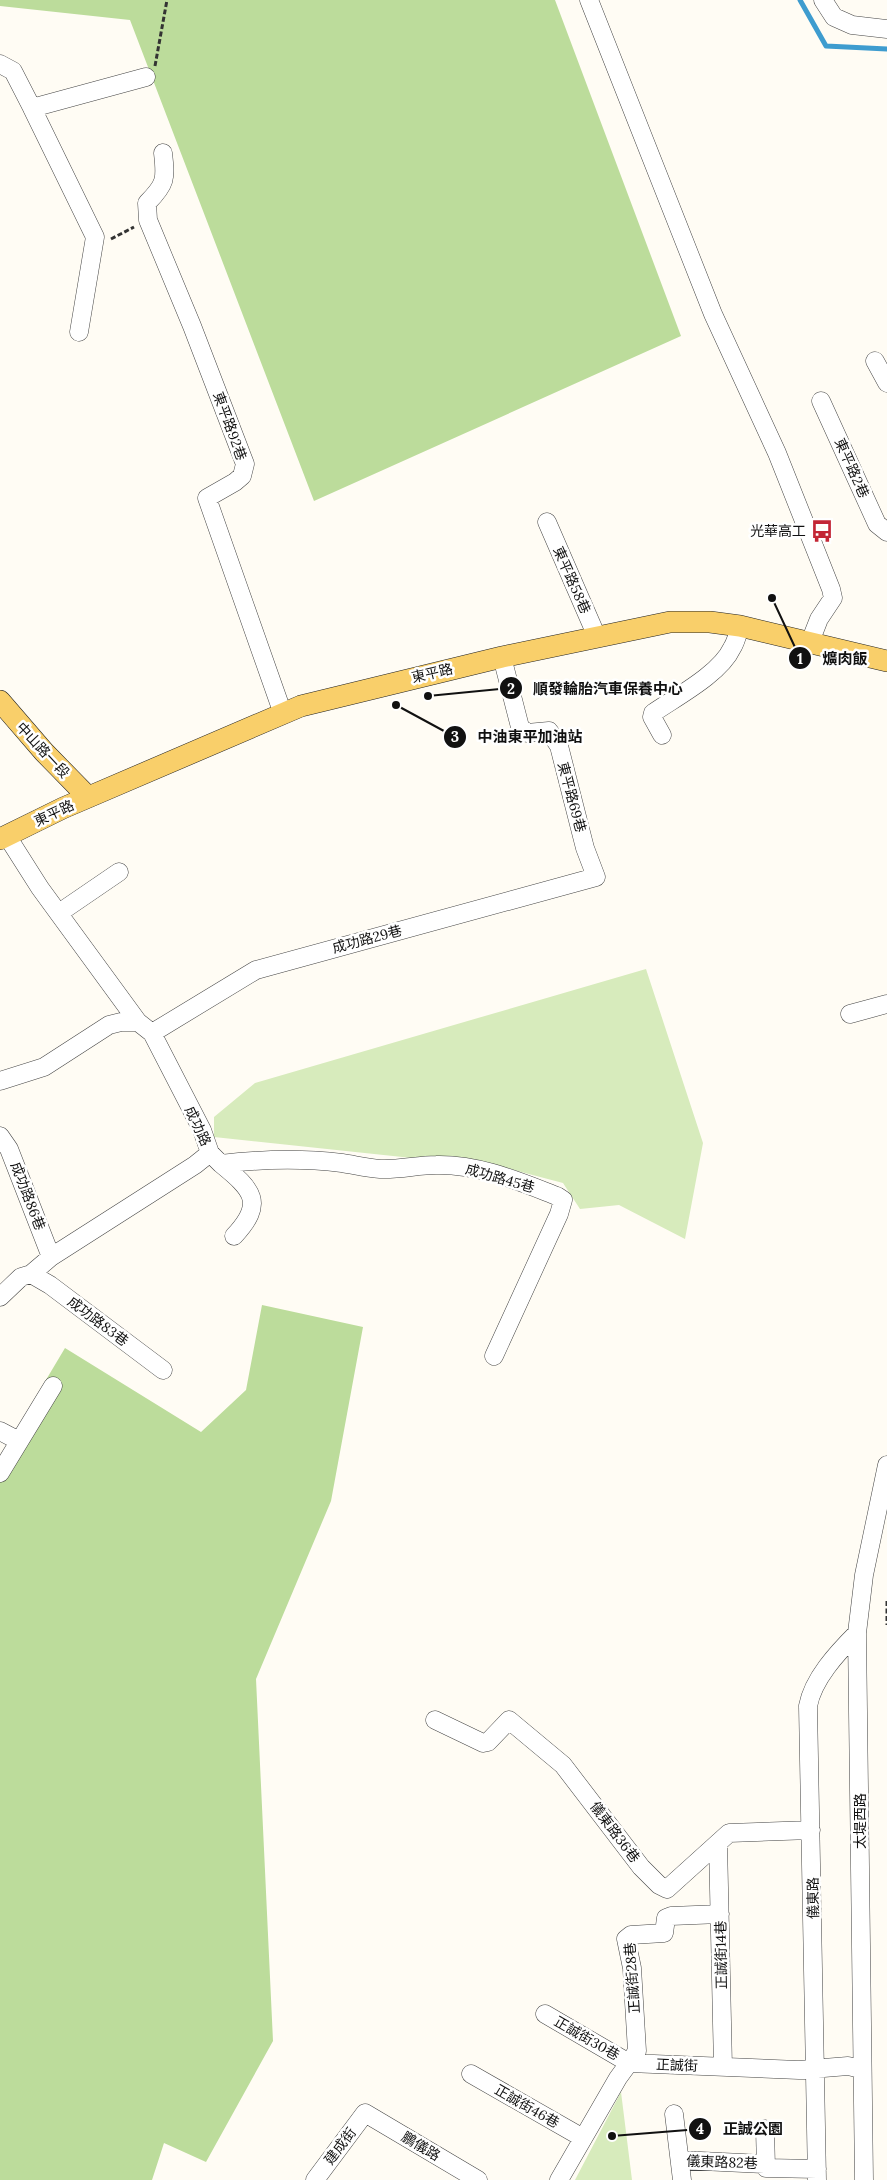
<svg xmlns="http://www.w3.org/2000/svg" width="887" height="2180" font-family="Lora,'Noto Sans TC',serif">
<rect width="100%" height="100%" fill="#fffcf4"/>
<!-- green -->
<path fill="#d7ebbc" d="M646 969 703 1143 685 1239 619 1205 580 1209 563 1183 506 1168 214 1137V1117L255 1083Z
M621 2092 632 2180H575Z"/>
<!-- forest -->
<path fill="#bcdc9b" d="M0 0H555L681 336 314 501 130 20 0 6Z
M262 1305 363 1327 331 1501 256 1679 273 2041 206 2162 164 2143 152 2180H0V1457L65 1348 201 1432 246 1390Z"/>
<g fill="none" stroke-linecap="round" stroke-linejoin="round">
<!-- stream -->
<path stroke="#3e9ccf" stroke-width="5" d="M800 0 826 46 887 49"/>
<defs>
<path id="minor" d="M589 0 713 314 777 453 831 589 833 598 819 619 810 642
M823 0 834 17 852 25 887 29
M0 64 13 71 32 108 146 77
M32 108 95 237 79 332
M163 153C166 179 166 184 147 203L148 220 192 326 245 464 242 476 235 482 207 498 283 714
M875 361 887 383
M821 401 877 524 887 532
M547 522 597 637
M662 735 652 717 653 713C676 697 720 674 732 648 736 642 738 633 740 626
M59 913 119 872
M850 1014 887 1004
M152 1033 256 970 596 877 585 848 559 746 549 731 527 733 520 727 502 657
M0 1081 44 1067 109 1025 121 1022H138
M0 1136 9 1149 51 1257
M210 1153 221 1164C262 1159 301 1158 342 1163 355 1165 367 1168 380 1169 400 1170 417 1165 436 1165 479 1164 518 1181 557 1196L563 1200 559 1214 494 1356
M221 1164C253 1190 265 1203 234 1236
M31 1274 50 1285 163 1370
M0 1297 21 1277 31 1274 51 1257 195 1165 210 1153 202 1130 152 1033 138 1022 40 888 7 836
M0 1431 19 1441
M0 1473 53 1386
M435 1720 483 1743 488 1742 509 1720 563 1765 641 1867 659 1885 667 1889 729 1833 811 1830
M718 1843 723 2067
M545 2014 629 2063 637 2051 632 1968 626 1939 631 1935 664 1933 666 1918 671 1916 720 1914
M471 2074 583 2138
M674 2114 682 2180
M765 2129 766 2168 817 2169
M680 2160 765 2164
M315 2180 365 2113 478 2180
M559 2180 618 2078 629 2063 799 2070 848 2066 861 2069
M817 2180 808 1706C813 1679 837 1653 857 1633
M864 2180 857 1633 864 1575 887 1465"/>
<path id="major" d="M0 701 44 752 88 797
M0 839 63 808 301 706 502 657 670 622H710L740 626 887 661"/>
</defs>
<!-- minor casing -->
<use href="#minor" stroke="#444" stroke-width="19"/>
<!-- major casing -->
<use href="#major" stroke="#222" stroke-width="22"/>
<!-- path -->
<path stroke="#333" stroke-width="3" stroke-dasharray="5 2.5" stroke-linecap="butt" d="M155 66 167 0
M111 239 134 227
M887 1601V1625"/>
<!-- minor -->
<use href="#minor" stroke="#fff" stroke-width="18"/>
<!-- major -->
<use href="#major" stroke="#f9cf6a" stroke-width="21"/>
</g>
<!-- icons -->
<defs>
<symbol id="bus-bare" viewBox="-9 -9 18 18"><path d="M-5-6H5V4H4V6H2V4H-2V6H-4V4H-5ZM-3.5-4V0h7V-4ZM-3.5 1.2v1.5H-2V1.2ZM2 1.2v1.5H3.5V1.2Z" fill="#c32635" stroke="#fff" stroke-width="2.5" paint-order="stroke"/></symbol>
</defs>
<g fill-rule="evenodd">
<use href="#bus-bare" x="806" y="515" width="32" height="32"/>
</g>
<g text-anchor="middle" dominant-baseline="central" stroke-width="5" stroke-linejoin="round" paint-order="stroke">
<!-- street labels -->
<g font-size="14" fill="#111" stroke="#fff">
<text transform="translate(230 426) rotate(70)">東平路92巷</text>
<text transform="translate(852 468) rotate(66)">東平路2巷</text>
<text transform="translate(572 580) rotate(66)">東平路58巷</text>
<text transform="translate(432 673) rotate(-13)">東平路</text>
<text transform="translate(43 750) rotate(47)">中山路一段</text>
<text transform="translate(572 797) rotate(75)">東平路69巷</text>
<text transform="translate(54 813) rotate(-25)">東平路</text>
<text transform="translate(367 939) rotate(-15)">成功路29巷</text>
<text transform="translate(198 1126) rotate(65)">成功路</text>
<text transform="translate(500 1178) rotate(16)">成功路45巷</text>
<text transform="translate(28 1196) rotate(69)">成功路86巷</text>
<text transform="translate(98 1321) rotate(37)">成功路83巷</text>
<text transform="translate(860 1821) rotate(-90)">太堤西路</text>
<text transform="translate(615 1832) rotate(53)">儀東路36巷</text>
<text transform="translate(813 1898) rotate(-91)">儀東路</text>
<text transform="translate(721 1955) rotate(-91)">正誠街14巷</text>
<text transform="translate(632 1978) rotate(-94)">正誠街28巷</text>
<text transform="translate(587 2038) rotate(30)">正誠街30巷</text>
<text transform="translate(677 2065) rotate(2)">正誠街</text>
<text transform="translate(527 2106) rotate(30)">正誠街46巷</text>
<text transform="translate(340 2146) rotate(-53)">建成街</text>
<text transform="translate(421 2146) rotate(31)">鵬儀路</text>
<text transform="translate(722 2162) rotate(2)">儀東路82巷</text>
</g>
<!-- poi labels -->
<g font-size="14" fill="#111" stroke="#fff" text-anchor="end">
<text x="806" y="531">光華高工</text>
</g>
</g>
<!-- callouts -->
<path fill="none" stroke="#111" stroke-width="2" d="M772 598L800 658M428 696L511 688M396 705L455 737M612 2136L700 2129"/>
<g fill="#111" stroke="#fff" stroke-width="2">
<circle cx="772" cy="598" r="5"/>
<circle cx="428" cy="696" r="5"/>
<circle cx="396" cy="705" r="5"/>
<circle cx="612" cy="2136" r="5"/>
<circle cx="800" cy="658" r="12"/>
<circle cx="511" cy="688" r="12"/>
<circle cx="455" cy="737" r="12"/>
<circle cx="700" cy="2129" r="12"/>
</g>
<g font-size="15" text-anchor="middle" font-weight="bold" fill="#fff">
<text x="800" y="664">1</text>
<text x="511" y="694">2</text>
<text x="455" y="742">3</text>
<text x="700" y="2134">4</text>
</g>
<g font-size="15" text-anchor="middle" font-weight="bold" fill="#111" stroke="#fff" stroke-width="5" stroke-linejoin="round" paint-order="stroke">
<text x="845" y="664">爌肉飯</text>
<text x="608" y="694">順發輪胎汽車保養中心</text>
<text x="530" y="742">中油東平加油站</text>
<text x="753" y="2134">正誠公園</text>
</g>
</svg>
